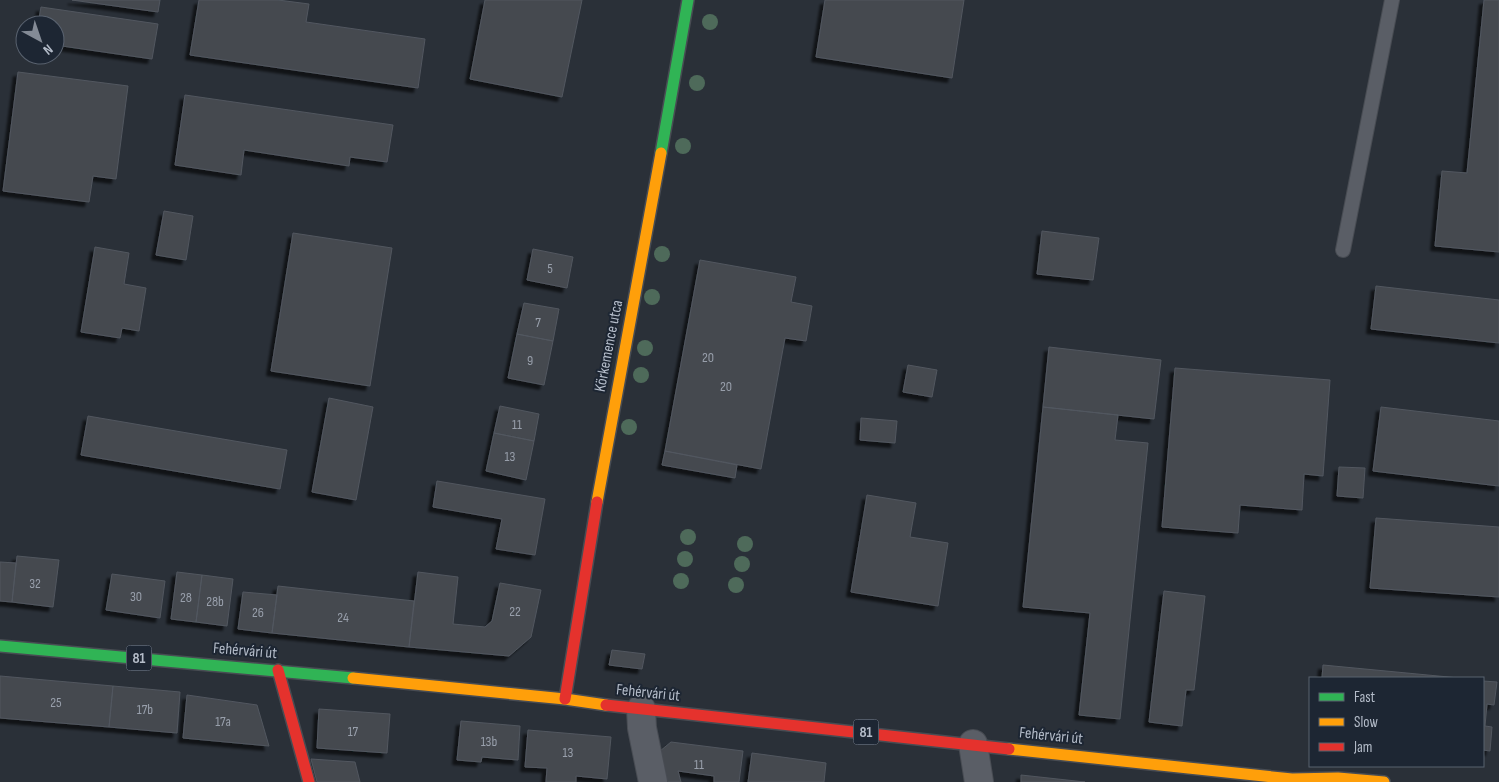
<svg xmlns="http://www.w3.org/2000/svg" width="1499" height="782" font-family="'Sofia Sans Condensed',sans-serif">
<defs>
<filter id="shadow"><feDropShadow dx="-4.5" dy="4.5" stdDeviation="1" flood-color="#0009"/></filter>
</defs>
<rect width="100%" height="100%" fill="#2a3038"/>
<!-- building -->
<path fill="#444950" stroke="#52575f" filter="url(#shadow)" d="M72 0H160L158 12Z
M199 0H278L309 4 306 22 425 39 418 88 190 55Z
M485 0H582L562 97 470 79Z
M825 0H964L952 78 816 57Z
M1484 0H1499V252L1435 246 1442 171 1467 173Z
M41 7 158 24 152 59 55 45V25H38Z
M18 72 128 86 116 179 93 176 89 202 3 191Z
M185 95 393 125 387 162 350 157 349 166 244 150 241 175 175 165Z
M164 211 193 216 186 260 156 255Z
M1042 231 1099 238 1093 280 1037 274Z
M293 233 392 248 370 386 271 371Z
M95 247 129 253 124 284 146 288 139 331 122 328 120 338 81 332Z
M533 249 573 257 567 288 527 280Z
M700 260 796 277 791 302 812 306 806 341 785 338 761 469 665 451Z
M1376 286 1499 300V343L1371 329Z
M524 303 559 309 553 341 517 334Z
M517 334 553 341 544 385 508 378Z
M1049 347 1161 360 1154 419 1043 407Z
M908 365 937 370 932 397 903 392Z
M1175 368 1330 380 1323 476 1304 474 1302 510 1240 505 1238 533 1162 527Z
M329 398 373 407 356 500 312 492Z
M500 406 539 414 534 441 494 433Z
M1043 407 1118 415 1115 440 1148 443 1120 719 1079 715 1090 613 1023 607Z
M1381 407 1499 421V486L1373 471Z
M88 416 287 450 280 489 81 455Z
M861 418 897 421 895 443 860 440Z
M494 433 534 441 526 480 486 471Z
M665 451 737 465 735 478 662 465Z
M1339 467 1365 468 1363 498 1337 496Z
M437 481 545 499 535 555 496 549 502 519 433 507Z
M867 495 916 503 910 537 948 543 938 606 851 592Z
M1376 518 1499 527V597L1370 588Z
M17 556 59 560 53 607 12 602Z
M0 562 16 563 12 602 0 601Z
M177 572 202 575 196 622 171 619Z
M418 572 458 577 453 624 485 627 492 621 500 583 541 590 531 637 509 656 409 647Z
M112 574 165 581 160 618 106 610Z
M202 575 233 579 227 626 196 622Z
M278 586 414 601 409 647 272 633Z
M1164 591 1205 596 1194 690H1186L1182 726 1149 722Z
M243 592 277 595 272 633 238 629Z
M612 650 645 654 642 669 609 665Z
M1323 665 1459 678H1322Z
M0 676 113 686 109 727 0 718Z
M1483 681 1497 682 1494 705 1487 704 1485 726 1492 727 1490 751 1483 750Z
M113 686 180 692 177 733 109 727Z
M187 695 257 705 269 746 183 738Z
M319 709 390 714 387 753 317 748Z
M461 721 520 726 518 760 482 757 481 762 457 760Z
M528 730 611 737 607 779 576 776V782H546L547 768 525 767Z
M671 742 743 751 739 782H714V776L678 771 681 782H660L654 756Z
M752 753 826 763 824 782H748Z
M311 759 355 762 360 782H317Z
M1021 775 1085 782H1021Z"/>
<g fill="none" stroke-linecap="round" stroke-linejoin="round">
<defs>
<path id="lane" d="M1343 250 1392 0"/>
<path id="street" d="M641 709 642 728 653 782
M973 744 979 782"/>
<path id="fast" d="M661 153 688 0
M0 646 353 678"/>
<path id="slow" d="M597 502 661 153
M353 678 565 699 606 705
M1009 749 1292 779 1304 782
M1292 779 1338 778 1384 782"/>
<path id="jam" d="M278 670 309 782
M565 699 597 502
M606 705 1009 749"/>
</defs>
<!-- lane casing -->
<use href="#lane" stroke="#484c53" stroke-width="16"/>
<!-- street casing -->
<use href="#street" stroke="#484c53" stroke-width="30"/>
<!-- fast casing -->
<use href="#fast" stroke="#484c53" stroke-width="14"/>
<!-- slow casing -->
<use href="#slow" stroke="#484c53" stroke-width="14"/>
<!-- jam casing -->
<use href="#jam" stroke="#484c53" stroke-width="14"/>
<!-- lane -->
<use href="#lane" stroke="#5a5e66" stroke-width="14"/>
<!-- street -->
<use href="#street" stroke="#5a5e66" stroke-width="28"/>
<!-- fast -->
<use href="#fast" stroke="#30b455" stroke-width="11"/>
<!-- slow -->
<use href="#slow" stroke="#ff9f0a" stroke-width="11"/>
<!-- jam -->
<use href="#jam" stroke="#e5322d" stroke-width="11"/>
</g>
<!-- trees -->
<g fill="#4e6a5a">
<circle cx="710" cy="22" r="8"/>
<circle cx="697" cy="83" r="8"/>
<circle cx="683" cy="146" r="8"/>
<circle cx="662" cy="254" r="8"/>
<circle cx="652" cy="297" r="8"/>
<circle cx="645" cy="348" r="8"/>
<circle cx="641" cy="375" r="8"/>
<circle cx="629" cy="427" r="8"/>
<circle cx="688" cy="537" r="8"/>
<circle cx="745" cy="544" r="8"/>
<circle cx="685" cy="559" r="8"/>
<circle cx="742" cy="564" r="8"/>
<circle cx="681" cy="581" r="8"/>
<circle cx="736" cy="585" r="8"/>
</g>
<g text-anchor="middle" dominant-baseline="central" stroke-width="4" stroke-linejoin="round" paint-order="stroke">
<!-- number labels -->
<g font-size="14" fill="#989fab">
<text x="550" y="268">5</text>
<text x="538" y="322">7</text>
<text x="708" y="357">20</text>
<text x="530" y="360">9</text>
<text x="726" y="386">20</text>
<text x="517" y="424">11</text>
<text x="510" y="456">13</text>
<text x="35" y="583">32</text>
<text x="136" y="596">30</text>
<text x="186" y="597">28</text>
<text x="215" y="601">28b</text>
<text x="515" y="611">22</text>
<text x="258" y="612">26</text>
<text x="343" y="617">24</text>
<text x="56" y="702">25</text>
<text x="145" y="709">17b</text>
<text x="223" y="721">17a</text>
<text x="353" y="731">17</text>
<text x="489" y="741">13b</text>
<text x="568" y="752">13</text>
<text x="699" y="764">11</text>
</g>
<!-- shield labels -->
<g fill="#1d2633" stroke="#878f9c" stroke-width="1">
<rect x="126.5" y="645.5" width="25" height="25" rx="4"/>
<rect x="853.5" y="719.5" width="25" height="25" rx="4"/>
</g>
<g font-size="15" font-weight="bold" fill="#b4bcc9">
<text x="139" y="658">81</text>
<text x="866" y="732">81</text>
</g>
<!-- street labels -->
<g font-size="16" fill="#b4bcc9" stroke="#1d2633">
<text transform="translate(609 346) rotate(-79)">Körkemence utca</text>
<text transform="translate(245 651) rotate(5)">Fehérvári út</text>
<text transform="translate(648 693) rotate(6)">Fehérvári út</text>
<text transform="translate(1051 736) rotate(6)">Fehérvári út</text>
</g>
</g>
<!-- legend -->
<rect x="1309" y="677" width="175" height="90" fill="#1d2633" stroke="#59626f"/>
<rect x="1319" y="693" width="25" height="8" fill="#30b455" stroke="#59626f"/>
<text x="1354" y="702" font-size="15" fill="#b4bcc9">Fast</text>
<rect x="1319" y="718" width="25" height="8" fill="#ff9f0a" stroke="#59626f"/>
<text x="1354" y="727" font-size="15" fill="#b4bcc9">Slow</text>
<rect x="1319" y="743" width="25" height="8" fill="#e5322d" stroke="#59626f"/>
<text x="1354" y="752" font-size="15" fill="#b4bcc9">Jam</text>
<!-- north arrow -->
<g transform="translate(40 40) rotate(140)"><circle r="24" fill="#1d2633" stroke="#59626f"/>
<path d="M0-4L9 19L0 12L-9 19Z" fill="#848b96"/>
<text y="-8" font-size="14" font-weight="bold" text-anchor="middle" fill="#b4bcc9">N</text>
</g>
</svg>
